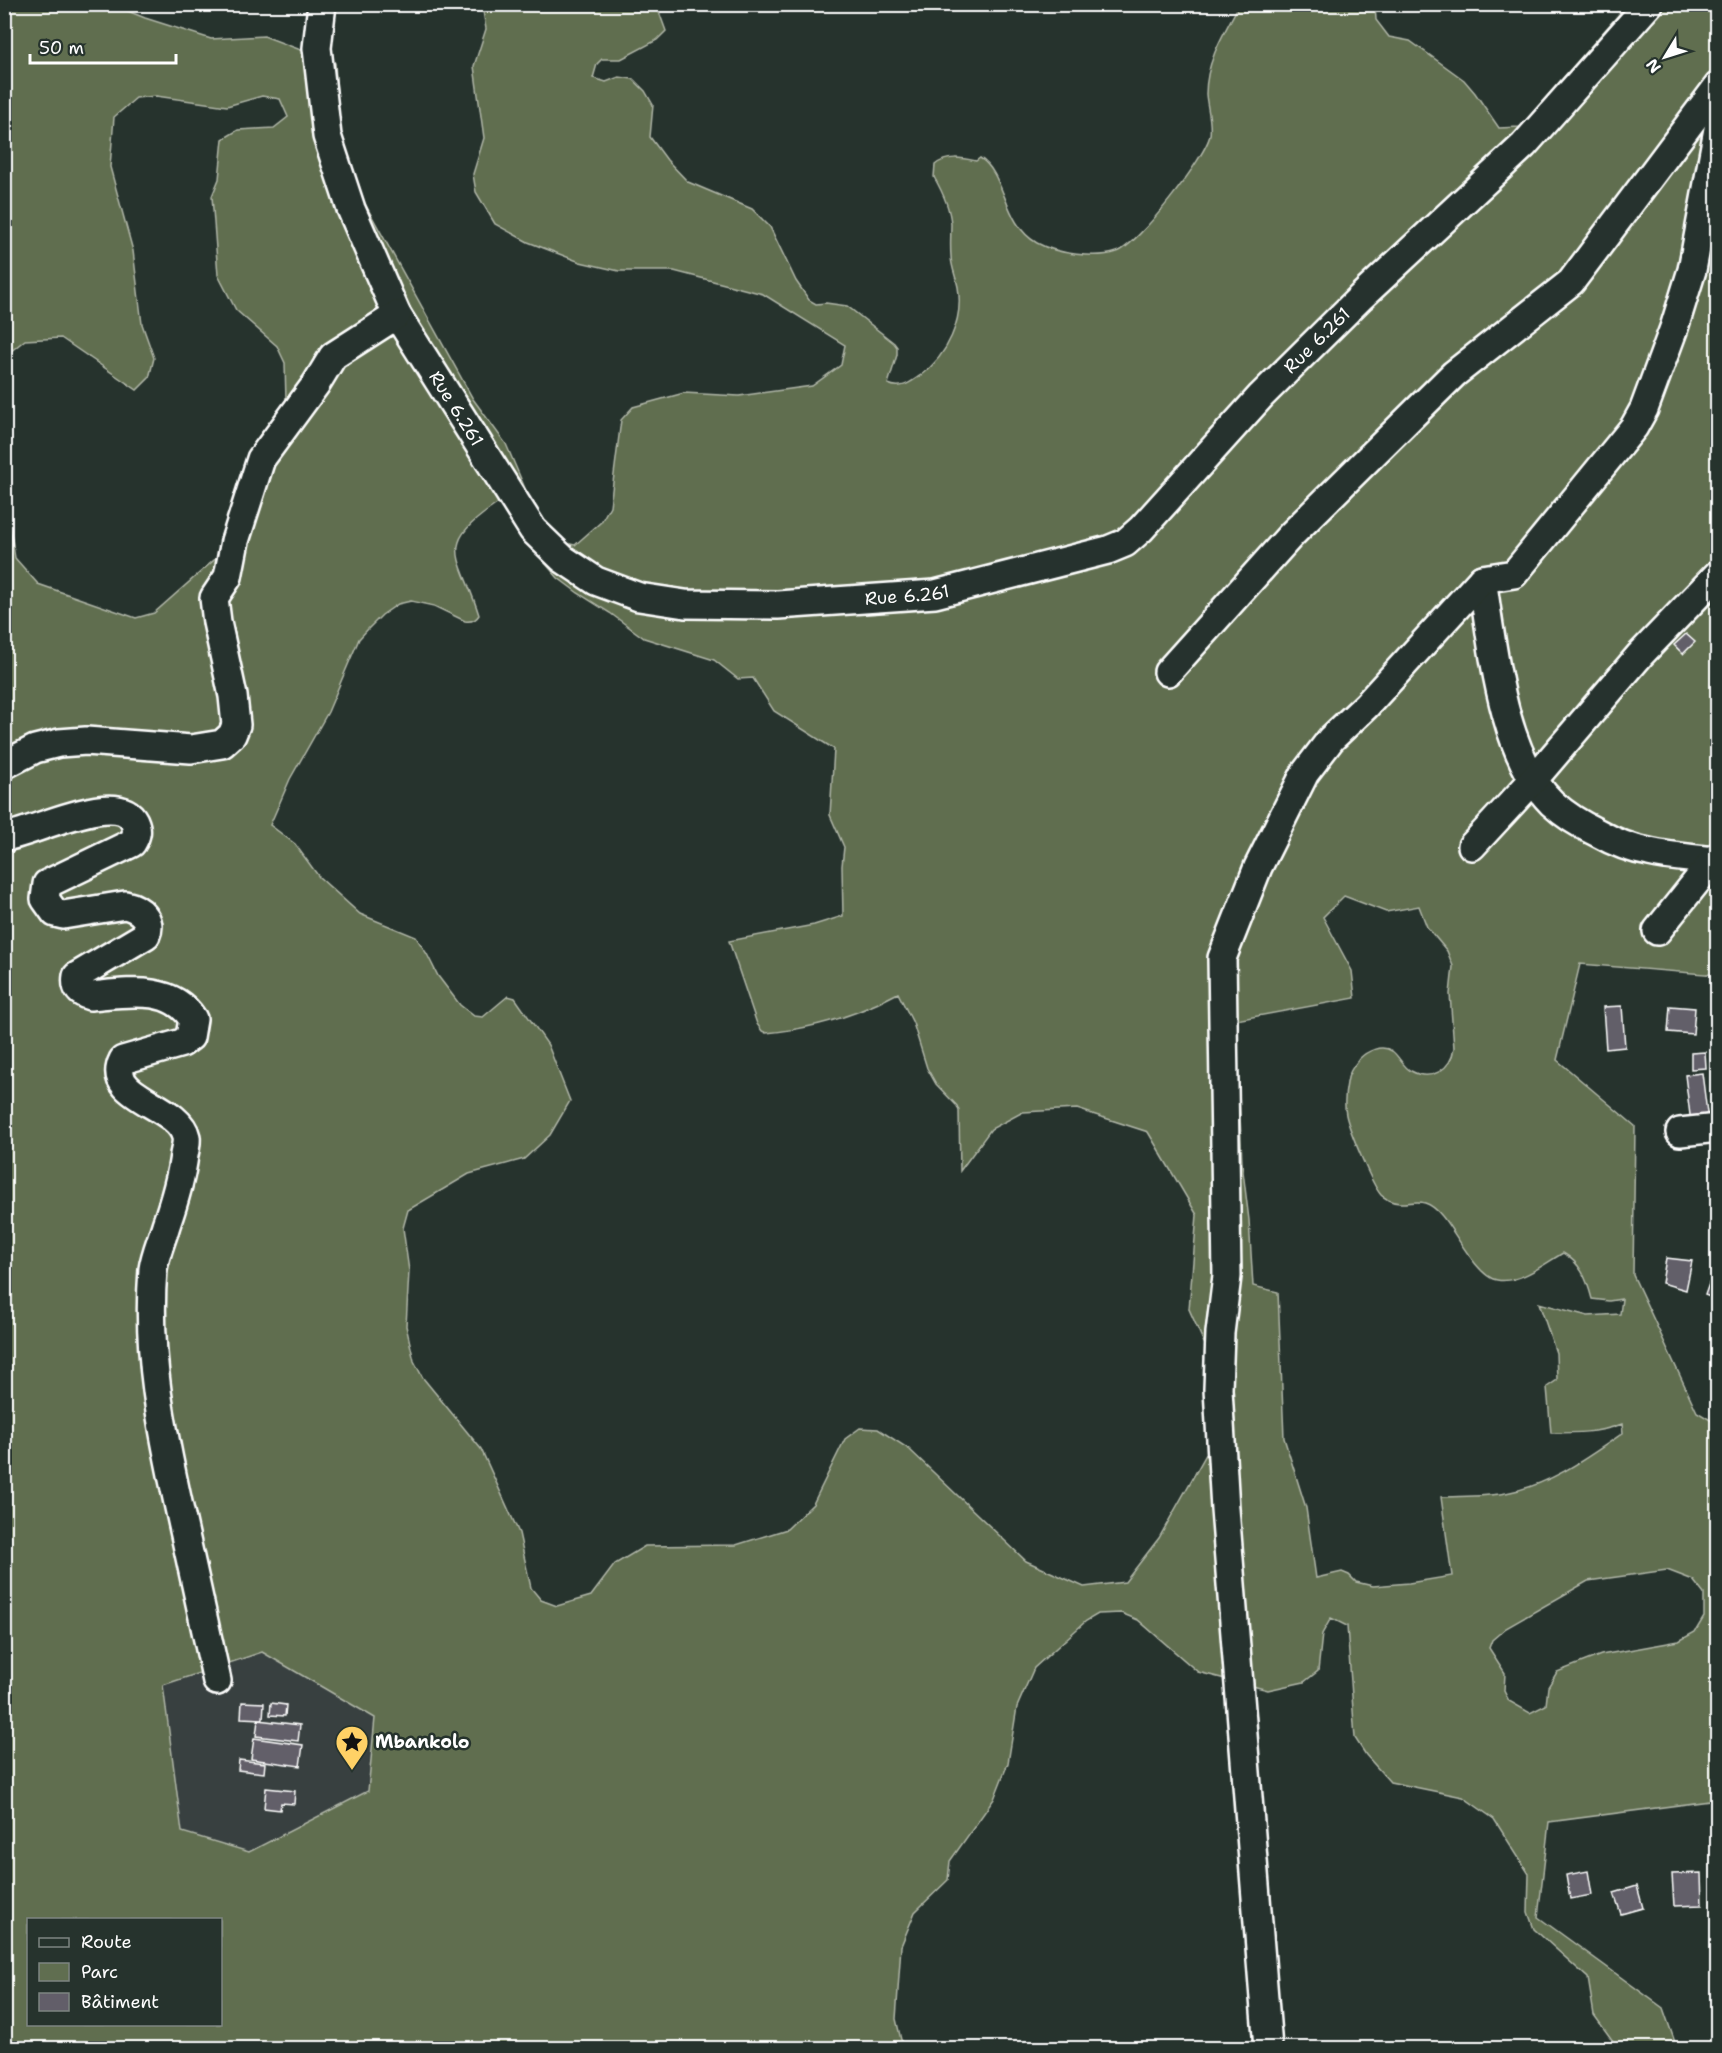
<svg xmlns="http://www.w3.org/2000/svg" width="1722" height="2053" font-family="'Shantell Sans',sans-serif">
<rect width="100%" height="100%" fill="#26332d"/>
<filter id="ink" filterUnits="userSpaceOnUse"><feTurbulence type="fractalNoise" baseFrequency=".0167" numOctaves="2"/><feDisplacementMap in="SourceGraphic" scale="12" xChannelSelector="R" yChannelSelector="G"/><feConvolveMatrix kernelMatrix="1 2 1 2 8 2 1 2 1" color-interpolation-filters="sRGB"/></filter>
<g filter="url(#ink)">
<!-- built -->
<path fill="#38403f" d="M262 1652 376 1718 368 1791 249 1852 182 1832 163 1685Z"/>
<!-- green -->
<path fill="#606e50" stroke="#b0b6a8" stroke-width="1.5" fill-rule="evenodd" d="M5 5H122L128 11 145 18 211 39 264 36 335 63 340 148 354 184 473 399 506 444 542 528 555 541 575 545 601 522 610 506 621 420 633 407 684 393 739 396 812 386 841 365 845 345 763 294 674 271H619L580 262 528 242 495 224 476 192 473 174 484 138 474 66 486 29 482 5H666L659 12 666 31 657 40 621 59H602L597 64 593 78 606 82 619 77 633 79 645 91 653 105 650 137 667 160 688 182 752 209 770 227 796 281 809 300 816 304 826 303 847 306 894 343 897 347V355L888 384C901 390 910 383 921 375 947 356 964 320 958 287 956 277 951 266 951 256 950 245 951 234 951 224 950 207 942 191 934 177L935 165C947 155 962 158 976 161L980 158C1006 174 1003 224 1037 243 1057 254 1096 259 1117 252 1138 245 1206 157 1210 135 1212 122 1207 107 1206 94 1206 61 1224 33 1239 5H1375L1376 20 1389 37 1410 41 1464 80 1475 93 1499 128 1520 127 1627 5H1717V975L1580 964 1557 1060 1635 1126 1633 1275 1697 1412 1717 1424V1800L1549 1822 1538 1917 1663 2008 1677 2048H1618L1594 2015 1588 1978 1534 1929 1528 1912 1529 1874 1494 1819 1463 1797 1390 1782 1366 1755 1355 1738 1347 1626 1331 1618 1322 1634 1318 1671 1304 1682 1268 1690 1198 1672 1138 1620 1121 1613 1098 1614 1086 1621 1034 1668 1017 1707 1008 1763 994 1799 950 1861 948 1880 915 1912 901 1946 896 2019 903 2048H5V494L15 558 38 584 136 618 154 613 222 553 233 503 286 401 285 363 277 346 236 310 218 275 212 196 219 179 223 139 238 130 274 128 288 117 280 99 262 96 227 106 156 96 136 98 114 117 110 167 133 251 142 324 154 358 149 378 137 390 61 338 25 340 5 356ZM500 502 539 556 558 578 578 593 610 613 644 638 714 660 738 679 753 678 774 711 834 749 830 815 844 847 842 866 843 916 814 925 729 941 757 1024 762 1031 766 1033C812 1029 858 1015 898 993L913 1023 927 1068 936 1084 957 1106 959 1111 960 1171 991 1129 1023 1112 1077 1109 1148 1132 1197 1215 1189 1309 1228 1397 1227 1417 1159 1538 1125 1582 1084 1587 1026 1561 909 1449 878 1429 860 1428 845 1439 813 1504 787 1529 736 1545 645 1546 615 1564 591 1596 557 1606 541 1600 531 1588 519 1533 481 1449 423 1378 414 1361 406 1326 409 1271 403 1228 408 1210 469 1174 524 1159 550 1135 570 1101 548 1045 515 998 508 996 483 1017 474 1016 460 1005 438 976 427 954 416 937 360 914 319 877 295 844 270 825 290 779 328 712 359 639 368 629 382 615 398 604 411 601 434 606 465 621C471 622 476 620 479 615 460 553 434 546 500 502ZM1344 896 1386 912 1419 906 1427 927 1447 951 1453 966 1450 994 1454 1048C1451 1070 1431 1082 1411 1071 1403 1067 1399 1056 1392 1051 1381 1044 1367 1051 1359 1059 1353 1067 1348 1073 1347 1083 1345 1093 1344 1105 1346 1115 1349 1129 1372 1185 1381 1195 1383 1197 1386 1198 1388 1200 1409 1210 1421 1190 1442 1216 1454 1230 1478 1278 1497 1280 1520 1284 1544 1264 1563 1253 1581 1263 1587 1280 1592 1299L1609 1301 1622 1299 1620 1314 1588 1316 1539 1303 1556 1353 1557 1380 1547 1387 1551 1433C1575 1433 1599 1433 1622 1424L1623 1433C1587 1458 1550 1485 1506 1493 1485 1497 1462 1496 1441 1497L1452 1576 1409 1583 1373 1586 1356 1582 1349 1575 1342 1572 1316 1578 1306 1508 1284 1438 1278 1292 1253 1286 1249 1220 1242 1163 1236 1020 1355 998 1352 971 1323 917ZM1667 1570 1693 1580 1704 1594V1617L1695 1632 1679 1641 1601 1655 1557 1672 1548 1687 1546 1705 1530 1713 1509 1701 1504 1691 1505 1673 1489 1648 1492 1640 1506 1628 1588 1581ZM262 1652 375 1718 368 1791 249 1852 182 1832 163 1685ZM28 1920H220V2024H28Z"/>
<!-- building -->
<path fill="#625e69" stroke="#fff" stroke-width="1.5" d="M1686 634 1695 642 1683 654 1674 645Z
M1622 1006 1625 1047 1606 1049 1603 1007Z
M1670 1006 1695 1008 1693 1034 1668 1032Z
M1705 1052 1706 1068 1691 1069V1053Z
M1702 1073 1708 1121 1691 1123 1685 1075Z
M1666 1258 1692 1261 1686 1290 1662 1283Z
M1717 1261H1718V1300L1705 1295Z
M242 1702 264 1703 263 1719 241 1718Z
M271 1703 286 1705 285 1716 270 1715Z
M258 1720 300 1725 298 1741 256 1736Z
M254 1738 303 1745 300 1766 251 1759Z
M239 1760 265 1763 264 1773 238 1770Z
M266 1788 295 1791 294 1804 281 1803 280 1810 264 1808Z
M1588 1871 1592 1895 1570 1899 1566 1875Z
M1701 1873 1702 1905 1674 1906 1672 1874Z
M1637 1886 1643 1908 1621 1914 1614 1893Z"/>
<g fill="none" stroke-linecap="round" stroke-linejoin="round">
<defs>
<g id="minor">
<path id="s1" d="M322 4 317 48 327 136 351 209 397 315 533 530 563 559 596 581 639 597 685 604 778 605 935 594 1108 550 1125 543 1141 529 1261 396 1361 297 1524 145 1649 4"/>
<path d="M1482 579C1493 647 1501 753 1552 803 1566 816 1581 825 1598 833 1614 842 1631 849 1649 852 1670 857 1692 858 1713 861L1718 856"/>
<path d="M1168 672 1291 535 1454 374 1571 282 1718 86"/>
<path d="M4 765 35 749 59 743 86 741 191 749 222 744 232 735 236 725 233 696 217 622 214 598 228 577 235 541 261 459 316 384 333 356 397 315"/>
<path d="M4 837C31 834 118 788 134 821 138 830 137 835 132 843L47 884 45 899 55 913 63 915 125 905C140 908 153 920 146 935L77 976C75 988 80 993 90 996 126 993 171 984 193 1019L190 1037 182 1043 123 1060C104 1098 179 1104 186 1137 187 1142 185 1150 184 1155 181 1179 174 1202 166 1225 162 1239 155 1255 153 1269 146 1354 162 1430 180 1512 192 1569 205 1625 217 1681"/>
<path d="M1472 846 1534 779 1640 655 1718 574"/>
<path d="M1657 931 1713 861"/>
<path d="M1680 1132 1718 1128"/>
<path d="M1268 2048 1225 1509 1218 1389 1220 1333 1227 1276 1222 958 1258 867 1305 773 1331 739 1366 706 1482 579 1514 574 1634 427 1644 409 1674 328 1692 270 1718 129"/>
</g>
</defs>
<!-- minor casing -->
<use href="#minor" stroke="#fff" stroke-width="32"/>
<!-- minor -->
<use href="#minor" stroke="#26332d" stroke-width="27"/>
</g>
</g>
<!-- icons -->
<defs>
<symbol id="sight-pin" viewBox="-11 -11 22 30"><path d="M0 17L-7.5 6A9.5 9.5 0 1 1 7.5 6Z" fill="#ffd166" stroke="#26332d"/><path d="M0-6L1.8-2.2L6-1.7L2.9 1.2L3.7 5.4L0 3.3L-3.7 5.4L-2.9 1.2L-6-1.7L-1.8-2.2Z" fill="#111"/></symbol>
</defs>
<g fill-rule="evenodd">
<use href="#sight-pin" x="333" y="1723" width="38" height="52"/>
</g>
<g text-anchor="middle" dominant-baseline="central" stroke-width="5" stroke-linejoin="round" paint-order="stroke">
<!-- street labels -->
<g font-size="18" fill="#fff" stroke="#26332d">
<text stroke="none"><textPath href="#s1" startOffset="1480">Rue 6.261</textPath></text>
<text stroke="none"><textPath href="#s1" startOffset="436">Rue 6.261</textPath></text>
<text stroke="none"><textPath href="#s1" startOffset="976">Rue 6.261</textPath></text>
</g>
<!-- poi labels -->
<g font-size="18" font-weight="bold" fill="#fff" stroke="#26332d" text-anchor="start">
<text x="375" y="1742">Mbankolo</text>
</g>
</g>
<!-- margin -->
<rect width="1722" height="2053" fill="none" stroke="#26332d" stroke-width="24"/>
<rect x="12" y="12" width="1698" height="2029" fill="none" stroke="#fff" stroke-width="2" filter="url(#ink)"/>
<!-- legend -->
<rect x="27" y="1918" width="195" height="108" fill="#26332d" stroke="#7d8581" stroke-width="1.5"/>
<rect x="39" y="1938" width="30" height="9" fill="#26332d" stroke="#7d8581" stroke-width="1.5"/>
<text x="81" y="1948" font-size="18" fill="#ffffff">Route</text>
<rect x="39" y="1963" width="30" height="18" fill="#606e50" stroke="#7d8581" stroke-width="1.5"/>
<text x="81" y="1978" font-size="18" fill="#ffffff">Parc</text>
<rect x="39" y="1993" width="30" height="18" fill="#625e69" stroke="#7d8581" stroke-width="1.5"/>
<text x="81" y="2008" font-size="18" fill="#ffffff">Bâtiment</text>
<!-- north arrow -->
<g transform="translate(1665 57) rotate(232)" stroke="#26332d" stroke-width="4.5" paint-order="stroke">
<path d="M0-4.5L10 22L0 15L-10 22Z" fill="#ffffff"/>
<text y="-9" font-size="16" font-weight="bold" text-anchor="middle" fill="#ffffff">N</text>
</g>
<!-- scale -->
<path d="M30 54v9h146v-9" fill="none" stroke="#ffffff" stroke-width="3"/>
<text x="39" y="54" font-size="18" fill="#ffffff" stroke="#26332d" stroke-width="4.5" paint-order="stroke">50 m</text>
</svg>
